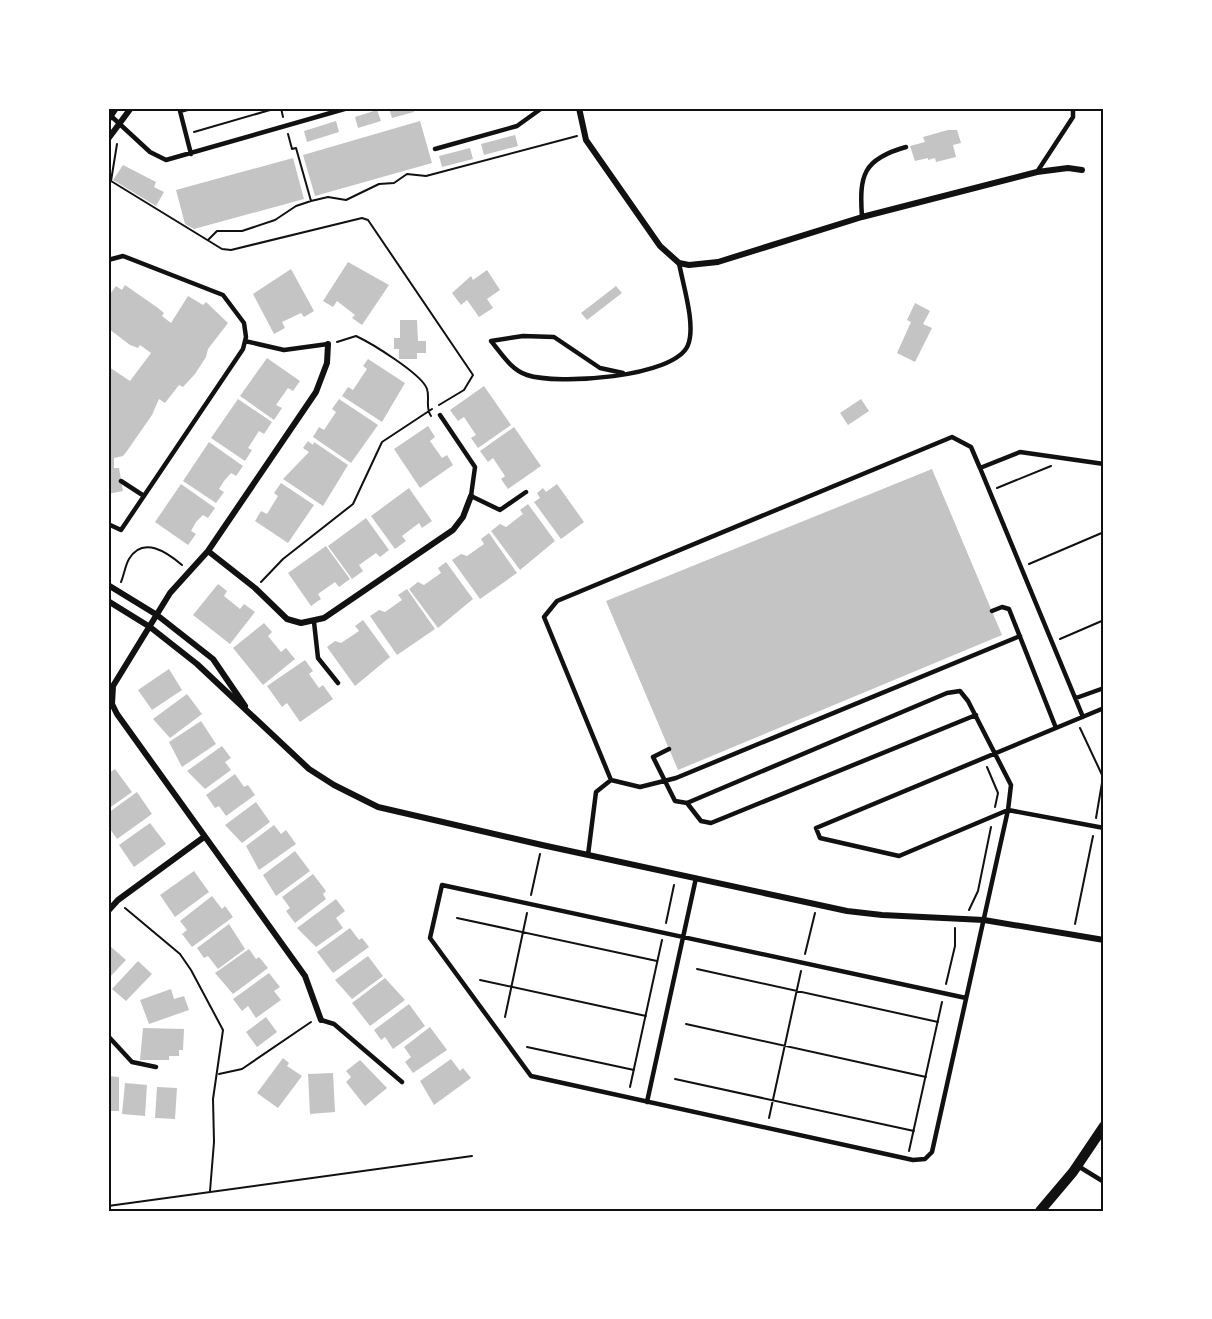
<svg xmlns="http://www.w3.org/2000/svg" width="1212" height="1319" font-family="Figtree,sans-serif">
<rect width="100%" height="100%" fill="#fff"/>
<!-- building -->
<path fill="#c4c4c4" d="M389 108H413L414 112 392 118Z
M377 110 381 121 358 128 355 117Z
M336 121 339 132 307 142 304 131Z
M420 121 432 163 315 196 303 155Z
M948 130H957L961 143 953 145 956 157 936 162 935 158 928 160V158L915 161 910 146 925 142 923 137Z
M515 135 518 146 484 155 481 144Z
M470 148 473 159 442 167 439 156Z
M293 158 304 199 194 229 185 224 176 190Z
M123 165 156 182 154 187 164 192 156 206 113 180Z
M348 262 389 285 362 325 352 318 355 315 337 301 333 307 323 301Z
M291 269 314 311 304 317 301 313 282 322 285 328 274 334 253 294Z
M487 270 500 290 487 299 493 308 479 317 467 300 461 305 452 293 471 276 473 280Z
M125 285 158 308 164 313 162 316 171 323 188 296 203 305 206 302 228 323 208 349 206 357 195 374 183 387 179 385 165 403 159 399 152 415 127 451 123 456 114 458V468H119L123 491 108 494V368L109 367 130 381 151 353 140 345 138 348 130 345 109 329 108 331V297L116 286 122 290Z
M616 286 622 293 587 320 581 313Z
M915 303 930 311 923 324 932 328 915 362 897 353 911 322 907 320Z
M400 320H417L418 341H426V353H417V359H399V349H394V338H400Z
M267 358 300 381 293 391 288 388 276 405 282 408 274 420 240 396Z
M368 359 405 383 382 422 342 396 348 387 353 390 367 369 363 366Z
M484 386 511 425 478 448 471 438 476 435 464 417 458 421 450 410Z
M238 399 272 422 264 434 259 431 248 448 252 450 245 461 211 438Z
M339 399 378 425 351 463 313 437 319 427 324 430 336 412 332 409Z
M861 399 869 411 848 425 840 413Z
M428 426 435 437 430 441 442 458 447 455 453 465 420 488 394 449Z
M514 427 541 466 508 489 501 479 505 476 493 458 488 462 480 451Z
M308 441 313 445 314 442 348 465 323 506 283 479 309 452 303 448Z
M209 442 243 466 236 476 231 473 224 481 219 489 224 492 216 503 183 481Z
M932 469 1002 635 678 770 606 601Z
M281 483 314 505 288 543 255 521 261 511 267 514 278 496 274 493Z
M181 484 215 508 208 518 203 515 196 522 191 531 196 534 188 545 155 522Z
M557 484 584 522 561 539 534 502 540 498 537 493 543 488 546 492Z
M409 488 432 521 422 528 419 523 402 536 406 541 395 549 371 516Z
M528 504 555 541 520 570 491 531 500 524 506 527 523 514 520 510Z
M366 518 389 550 380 557 376 553 359 565 363 571 352 579 328 546Z
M489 533 517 573 480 599 452 560 461 554 467 556 484 544 481 539Z
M326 546 350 579 339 587 335 582 318 594 321 599 311 606 288 573Z
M446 562 473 599 438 628 409 589 418 582 424 585 441 573 438 568Z
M218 584 227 591 224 596 240 609 244 604 255 612 230 644 193 615Z
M407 589 435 629 397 655 370 616 379 610 385 612 402 600 398 595Z
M363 620 390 657 355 686 327 647 335 641 341 643 359 631 355 626Z
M264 623 272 632 268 636 281 652 286 648 295 659 263 685 233 648Z
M305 660 313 671 309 674 319 688 323 685 333 699 300 722 287 703 282 707 267 686Z
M169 669 182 690 152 710 138 690Z
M187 694 202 714 170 738 153 719Z
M201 721 216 744 182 767 169 742Z
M222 746 231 758 225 762 231 770 205 789 187 771Z
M115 769 132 792 108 809V774Z
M235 774 244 787 248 785 255 795 226 816 219 806 215 808 206 795Z
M137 792 152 814 117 839 108 826V813Z
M256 802 270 822 242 843 225 825Z
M150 823 166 844 134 867 119 845Z
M274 825 281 834 286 830 296 844 259 870 246 846Z
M295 851 310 871 276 896 263 875Z
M194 871 209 892 175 917 160 895Z
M313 874 326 891 323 894 326 899 295 923 286 911 290 908 282 897Z
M212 896 222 909 225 906 233 917 192 947 182 934 187 930 180 921Z
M336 899 345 911 336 918 343 928 316 947 297 928Z
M229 924 245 949 218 969 208 956 204 958 197 948Z
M350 928 359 940 362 938 369 947 333 973 317 952Z
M110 946 126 960 108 979V948Z
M249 949 256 959 259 957 268 968 233 994 215 973Z
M368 956 383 976 352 999 335 980Z
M138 961 152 974 126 1001 112 989Z
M269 973 280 987 274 991 281 1000 256 1018 248 1006 242 1011 233 999Z
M385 978 405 1000 370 1026 352 1003Z
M171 989 174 999 184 996 189 1010 149 1024 140 1000Z
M409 1004 425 1026 393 1049 385 1037 381 1040 374 1030Z
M266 1017 277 1032 257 1047 246 1032Z
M430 1027 447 1050 413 1073 405 1062 411 1057 404 1047Z
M143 1028 184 1029 183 1050H179V1056H169V1060H140Z
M283 1058 289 1063 287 1066 302 1076 278 1108 257 1093Z
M451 1059 460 1071 463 1068 471 1078 434 1105 420 1081Z
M360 1060 387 1088 365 1106 346 1082 351 1077 346 1071Z
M333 1073 335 1112 310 1114 308 1074Z
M108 1076 119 1077V1111H108Z
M125 1083 147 1085 145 1116 122 1114Z
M157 1087 177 1088 175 1119 155 1118Z"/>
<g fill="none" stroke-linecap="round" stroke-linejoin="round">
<!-- path -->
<path stroke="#111" stroke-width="2" d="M281 108 283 117
M194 132 277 108
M288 134 292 149 296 148 311 201
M117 144 111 181 222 249 231 250 362 218 368 220 473 375 464 390 439 405
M208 240 217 231H242L275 220 296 206 311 201 328 197 346 200 379 184 394 183 407 174 426 176 577 136
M337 342 356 336C371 343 422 374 427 389 430 398 425 408 431 416
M997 488 1051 466
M1029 564 1104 532
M121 582C124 575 125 566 129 559 143 535 168 553 182 565
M261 582 283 559 353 504 382 442 432 409
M1060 639 1104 620
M1080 728 1103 777 1096 818
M987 767 998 793 995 807
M531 895 540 854
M125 908 180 954 191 970 223 1030 213 1099 214 1142 210 1191
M969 910 978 891 991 827
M457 918 657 961
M666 923 674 885
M1075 924 1093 836
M805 954 815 913
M697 969 938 1022
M480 980 646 1016
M946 984 955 946V928
M505 1017 527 913
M686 1024 926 1077
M527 1047 634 1070
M219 1074 242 1069 311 1022
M675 1079 914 1131
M630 1087 662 940
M769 1118 801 971
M909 1151 942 1002
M108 1206 472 1156"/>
<!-- service -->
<path stroke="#111" stroke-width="4.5" d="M190 108 180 111 191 154
M111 116 150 152 166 160 348 108
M435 149 517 126 542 108
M1037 172 1073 117V108
M862 217C859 175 863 159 906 147
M108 260 123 256 223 295 244 323 246 337 243 349 121 530 108 524
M245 341 284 350 328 344
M623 373 600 368 554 337 523 336 491 341C501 353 511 370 527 375 556 385 675 378 688 345 696 325 683 285 679 263
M440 415 475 467 471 496 500 510 526 492
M121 481 144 496
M992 611 1002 607 1009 609 1056 728
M314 622 318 658 338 683
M1076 698 1104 688
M1104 708 816 828 820 838 899 856 1008 810 1104 828
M1083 717 980 468 1020 452 1104 464
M669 749 653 757 675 801 687 803 947 693 960 691 968 701 1011 785 1008 810 932 1152 925 1159 913 1160 531 1076 430 938 442 885 966 998
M611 780 544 617 557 601 952 437 971 447 980 468
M687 803 701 821 711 823 976 715
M588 855 596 792 611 780 640 787 676 778 1020 636
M321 1020 334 1024 402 1082
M108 1036 132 1062 156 1067
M647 1102 696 878
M1078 1166 1104 1182"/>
<!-- minor -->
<path stroke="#111" stroke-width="6" d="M579 108 586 140 660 246 679 263 689 265 718 262 862 217 1037 172 1068 168 1082 170
M108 120 116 108
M108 139 131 108
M208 551 255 588 287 619 301 623 324 618 453 530 463 517 471 496
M108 585 157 615 213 659 245 706
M108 601 150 627 197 664 309 769 334 785 378 807 542 845 847 911 882 915 984 920 1104 940
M108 911 118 900 204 837
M321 1020 305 976 117 714 112 704 113 686 170 593 208 551 316 392 327 363 328 344"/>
<!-- tertiary -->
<path stroke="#111" stroke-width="10" d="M1040 1211 1073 1172 1104 1126"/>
</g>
<!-- border -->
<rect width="1212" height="1319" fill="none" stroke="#ffffff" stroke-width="219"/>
<rect x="110" y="110" width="992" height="1100" fill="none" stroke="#111" stroke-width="2"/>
</svg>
